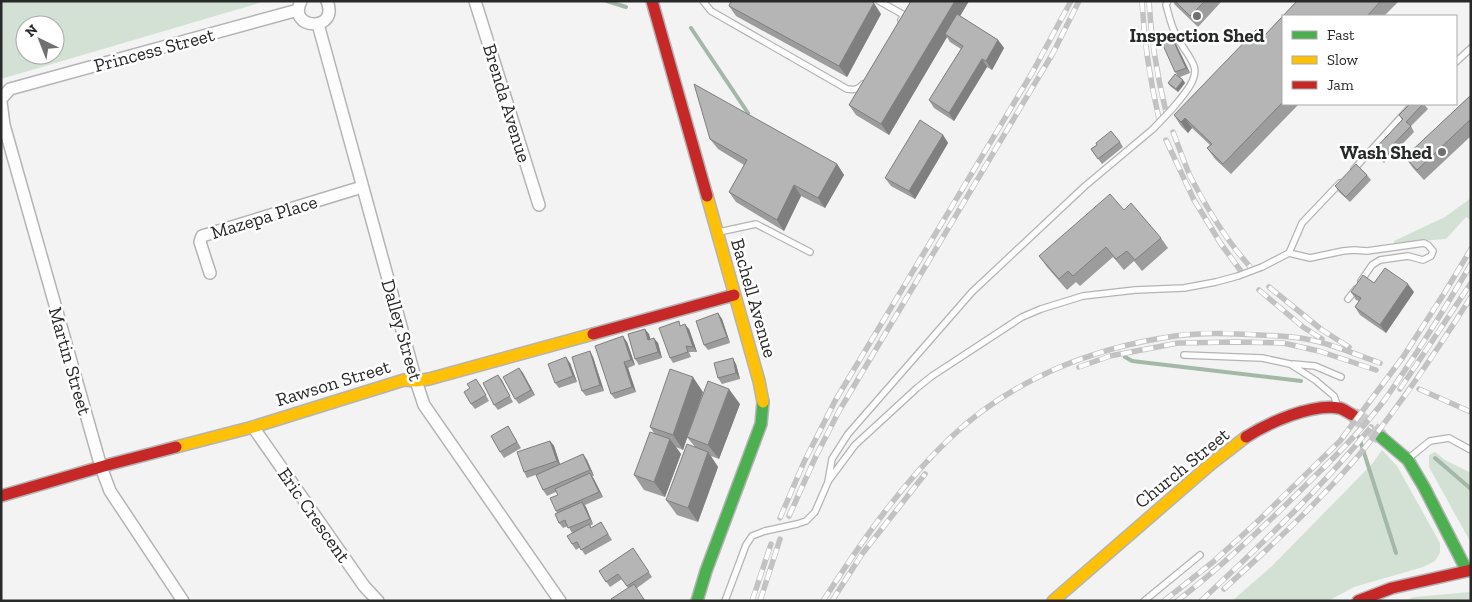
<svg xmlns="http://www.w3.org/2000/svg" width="1472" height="602" font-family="'Zilla Slab',serif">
<rect width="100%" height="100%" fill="#f2f3f2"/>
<!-- green -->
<path fill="#d2e1d4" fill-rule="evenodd" d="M1 1H266L1 79ZM25 25H55V55H25Z
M1471 198V220L1466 217 1446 239 1394 243V241L1445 217Z
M1382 450 1397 466 1440 543V553L1435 561 1423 567 1354 587 1328 601H1232L1272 566 1372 464Z
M1435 452 1445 460 1471 473V543L1429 467V455Z
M1471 592V601H1404L1414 597Z"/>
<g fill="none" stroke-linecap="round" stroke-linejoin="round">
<!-- stream -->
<path stroke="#a4b8a8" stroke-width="4" d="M607 1 626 7
M691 28 748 113
M1125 357 1132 361 1301 381
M1359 437 1396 553
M1435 458 1471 489"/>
<!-- secondary-tunnel -->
<path stroke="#cacbca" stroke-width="16" stroke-dasharray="16 8" stroke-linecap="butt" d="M1353 415 1364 422 1381 437"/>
<defs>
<path id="lane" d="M703 1 711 11 847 89C854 90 858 90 863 84
M879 1 904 15 901 20
M1168 1 1166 5C1169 15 1171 26 1176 35 1181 46 1190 55 1194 66 1199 80 1180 99 1172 109
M1456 62 1471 48
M1354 169 1413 104
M719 232 756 224 810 252
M1289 253 1310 258 1343 251 1354 250 1367 251 1424 243 1428 245 1433 251 1431 256 1423 260 1408 256 1380 260 1372 265 1361 281
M1262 267 1289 253 1302 223 1340 183
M1348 299 1356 289
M1184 355 1262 358 1290 364 1315 380 1334 396 1338 407
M1293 364 1315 366 1341 377
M1409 458 1430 441 1449 438 1471 450
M829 480 855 445 917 388 932 376 1022 317 1041 309 1083 296 1135 290 1184 288 1216 282 1238 276
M797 524 806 521 815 512 828 482 832 459 848 434 972 292 1085 186 1153 129
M725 601 746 545 752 536 765 531
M1144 601 1200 555"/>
<path id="street" d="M301 1C286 30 340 33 327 1
M475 1 539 205
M318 24 416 381 424 405 560 601
M1 99 10 89 298 10
M1 102 4 125 101 467 110 491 183 601
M210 273 200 242 202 236 362 187
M253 427 364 586 378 601"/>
<path id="fast" d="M1381 437 1408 460 1424 487 1467 571
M697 601 706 571 761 424 763 402"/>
<path id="slow" d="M707 196 759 381 763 402
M176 447 253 427 404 380 416 381 429 379 593 334
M1053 601 1211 464 1246 437"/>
<path id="jam" d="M652 1 707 196
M593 334 734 295
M1246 437C1268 423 1312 403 1339 408 1344 409 1348 413 1353 415
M1 496 111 464 176 447
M1358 601 1392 588 1471 570"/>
</defs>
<!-- lane casing -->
<use href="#lane" stroke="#b3b4b3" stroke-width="8"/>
<!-- street casing -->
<use href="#street" stroke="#b3b4b3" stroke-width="14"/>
<!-- fast casing -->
<use href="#fast" stroke="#b3b4b3" stroke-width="14"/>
<!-- slow casing -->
<use href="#slow" stroke="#b3b4b3" stroke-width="14"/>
<!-- jam casing -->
<use href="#jam" stroke="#b3b4b3" stroke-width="14"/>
<!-- lane -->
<use href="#lane" stroke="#fdfdfd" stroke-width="5.5"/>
<!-- street -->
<use href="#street" stroke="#fdfdfd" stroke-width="11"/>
<!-- fast -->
<use href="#fast" stroke="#4caf50" stroke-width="11"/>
<!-- slow -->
<use href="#slow" stroke="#ffc107" stroke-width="11"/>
<!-- jam -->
<use href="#jam" stroke="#c62828" stroke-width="11"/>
<defs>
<path id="rail" d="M1142 1C1144 41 1150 80 1159 119
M1149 1C1151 39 1157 75 1166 112
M1173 132C1179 147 1184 162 1190 176 1207 209 1228 243 1253 270
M1166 140 1194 200 1221 244 1243 274
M1269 287 1322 330 1349 347
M1259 290 1303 327 1322 339
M1079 367 1110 356 1178 343 1236 342 1283 343 1319 351 1376 370
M1400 389 1471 283
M1419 389 1471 412
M789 516 816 456 839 411 1053 53 1079 1
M780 518 804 462 835 401 1032 73 1071 1
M1224 589C1271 546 1318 503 1359 455 1400 406 1436 352 1471 297
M752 601 771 544
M760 601 780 539
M823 601C860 544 899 487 948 440 1010 380 1091 348 1175 336 1203 332 1231 333 1259 335 1276 336 1294 336 1311 340 1335 345 1357 355 1380 363
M832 601 862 554 925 474
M1164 601 1213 562 1256 523 1340 441 1403 357 1445 292 1471 249
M1177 601C1225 564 1269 522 1312 479 1338 454 1364 428 1386 398 1416 355 1444 310 1471 264
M1201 601C1260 545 1320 490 1371 427"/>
</defs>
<!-- rail casing -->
<use href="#rail" stroke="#c1c2c1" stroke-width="5.5"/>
<!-- rail -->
<use href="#rail" stroke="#fff" stroke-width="4" stroke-dasharray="11" stroke-linecap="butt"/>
<defs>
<path id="lane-bridge" d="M1153 129 1172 109
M1238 276 1262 267
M765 531 797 524"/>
</defs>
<!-- lane-bridge casing -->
<use href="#lane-bridge" stroke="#b3b4b3" stroke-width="8" stroke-linecap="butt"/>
<!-- lane-bridge -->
<use href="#lane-bridge" stroke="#fdfdfd" stroke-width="5.5"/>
</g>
<!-- wall -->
<path fill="#9b9c9b" d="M911 1H969L960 16 998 40 1004 48 992 70 987 67 954 121 934 108 929 100 961 49 950 42 947 37 889 135 856 115 849 105Z
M1173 1H1222L1198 27 1175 5Z
M1297 1H1399L1384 16H1283V104H1299L1231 174 1215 159 1207 148 1210 145 1192 128 1188 133 1181 126 1174 115 1264 36Z
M729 6 881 14 847 77 736 16Z
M1172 38 1176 44 1190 73 1180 77 1185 83 1178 92 1170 86 1168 83 1178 76 1175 72Z
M1471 95V136L1424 180 1413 168 1405 157Z
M1410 104H1424L1428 109 1411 126 1414 132 1384 163 1377 156 1373 151 1402 120 1399 115Z
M943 135 948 143 915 199 891 186 885 178Z
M710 139 837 164 844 175 825 208 801 196 784 231 736 202 729 192 744 165 718 149Z
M1120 142 1123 147 1102 164 1091 149 1097 145Z
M1367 175 1371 180 1350 202 1339 192 1335 186Z
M1124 210 1161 238 1168 248 1142 271 1134 261 1124 270 1113 257 1080 286 1076 282 1067 290 1047 267 1039 256Z
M1374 283 1414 292 1386 333 1360 315 1355 307 1359 301 1356 300 1351 292Z
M718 313 722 319 730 343 708 350 704 345Z
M689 329 697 352H689L691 357 673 363 670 358Z
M649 334 650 339 658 343 662 358 639 365 635 359Z
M627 342 635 365 628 368 636 392 615 399 611 394Z
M590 351 593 357 604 391 586 396 582 391Z
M570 363 577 382 559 388 555 383Z
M736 364 740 379 722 384 718 378Z
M519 368 535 395 519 404 515 399Z
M498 375 513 402 498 410 494 405Z
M480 384 489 401 475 409 471 404Z
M703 392 692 425 740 404 719 459 711 456 718 467 698 522 677 515 666 500 695 447 687 437 683 450 676 447 681 454 665 497 644 490 634 475 654 433 650 427Z
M508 426 521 448 504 458 500 452Z
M550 441 554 446 560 465 583 454 587 460 594 476H592L603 497 585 505 593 524 590 526 592 528 601 522 612 540 585 555 580 547 576 550 572 544V533L568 526 563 528 559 523 557 513 556 511 558 495 556 492 547 496 543 490 538 474 527 478 524 472Z
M633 548 652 577 637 588H628L622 579 610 587 599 571Z"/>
<!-- shaded-wall -->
<path fill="#7e7f7e" d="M955 1H969L948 36 945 34 947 37 889 135 881 124Z
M874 3 881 14 847 77 839 66Z
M1172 38 1176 44 1190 73 1186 68Z
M998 40 1004 48 992 70 986 61Z
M982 59 987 67 954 121 949 113Z
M1183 80 1185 83 1178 92 1176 89Z
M1185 118 1192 128 1188 133 1181 122Z
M943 135 948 143 915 199 909 191Z
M837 164 844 175 825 208 818 198Z
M794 185 801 196 784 231 777 220Z
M1408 284 1414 292 1386 333 1380 325Z
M718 313 722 319 730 343 727 337Z
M685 324 689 329 697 352 693 347Z
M645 329 649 334 652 345 648 340Z
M623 336 627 342 635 365 631 360Z
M654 338 658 343 662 358 658 352Z
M590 351 593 357 604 391 600 385Z
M566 357 570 363 577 382 573 376Z
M733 358 736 364 740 379 736 373Z
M624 362 628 368 636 392 632 387Z
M519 368 523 373 535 395 531 390Z
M498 375 502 380 513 402 510 396Z
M693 377 703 392 683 450 673 435Z
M729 389 740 404 719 459 708 445Z
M670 439 681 454 665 497 654 482Z
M550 441 554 446 561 467 557 461Z
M708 452 718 467 698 522 688 508Z
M583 454 587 460 594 476 590 470Z
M590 473 594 479 603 497 599 492Z
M582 502 586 507 593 524 590 519Z"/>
<!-- building -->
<path fill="#b4b5b4" stroke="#7e7f7e" d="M731 1H871L874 3 839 66 729 6Z
M911 1H955L881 124 849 105Z
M1175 1H1205L1190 16Z
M1297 1H1381L1367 16H1283V102L1223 164 1207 148 1212 144 1185 118 1181 122 1174 115 1257 29 1264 36Z
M957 14 998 40 986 61 982 59 949 113 929 100 963 46 945 34Z
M1172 38 1186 68 1175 72 1162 43Z
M1175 74 1183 80 1176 89 1168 83Z
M694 84 837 164 818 198 794 185 777 220 729 192 747 160 710 139Z
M1471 95V119L1417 170 1405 157Z
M1410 104H1423L1406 122 1411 126 1380 158 1373 151 1403 119 1399 115Z
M920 120 943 135 909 191 885 178Z
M1111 131 1120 142 1098 159 1091 149 1097 145 1096 143Z
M1356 164 1367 175 1346 197 1335 186Z
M1110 194 1124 210 1131 203 1161 238 1135 260 1127 251 1116 259 1106 247 1073 276 1068 271 1059 279 1039 256Z
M1385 268 1408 284 1380 325 1355 307 1361 298 1351 292 1363 275 1374 283Z
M718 313 727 337 704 345 696 321Z
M679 321 680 326 685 324 693 347 686 346 688 352 670 358 659 328Z
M645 329 648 340 654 338 658 352 635 359 628 334Z
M623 336 631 360 624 362 632 387 611 394 595 346Z
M590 351 600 385 582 391 572 357Z
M566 357 573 376 555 383 548 364Z
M733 358 736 373 718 378 714 363Z
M519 368 531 390 515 399 503 377Z
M670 369 693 377 673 435 650 427Z
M498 375 510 396 494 405 483 383Z
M476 379 486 395 471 404 464 392 470 388 467 384Z
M708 381 729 389 708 445 687 437Z
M508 426 517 442 500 452 491 436Z
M650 432 670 439 654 482 634 475Z
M550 441 557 461 524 472 517 452Z
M687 444 708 452 688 508 666 500Z
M583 454 590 470 543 490 536 475Z
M590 473 599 492 556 511 550 498 558 495 555 489Z
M582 502 590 519 568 528 565 520 559 523 555 514Z
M601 522 608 534 581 550 577 542 572 544 567 536 589 524 591 528Z
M633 548 649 572 627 586 618 574 606 582 599 571Z
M634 584 645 601H612L611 599Z"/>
<!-- markers -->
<g fill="#6f706f" stroke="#fff" stroke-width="2">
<circle cx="1197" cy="16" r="5"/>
<circle cx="1442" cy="152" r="5"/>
</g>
<g text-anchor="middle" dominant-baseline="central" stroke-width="5" stroke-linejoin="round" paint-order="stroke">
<!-- poi labels -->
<g font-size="19" font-weight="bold" fill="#282929" stroke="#fff">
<text x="1197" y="35">Inspection Shed</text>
<text x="1432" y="152" text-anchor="end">Wash Shed</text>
</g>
<!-- street labels -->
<g font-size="19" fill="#282929" stroke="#fff">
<text transform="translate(154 50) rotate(-15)">Princess Street</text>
<text transform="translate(507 103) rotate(73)">Brenda Avenue</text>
<text transform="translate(264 217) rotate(-17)">Mazepa Place</text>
<text transform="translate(754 298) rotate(74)">Bachell Avenue</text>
<text transform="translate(402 330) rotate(74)">Dalley Street</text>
<text transform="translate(70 361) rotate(74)">Martin Street</text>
<text transform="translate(333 383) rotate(-17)">Rawson Street</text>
<text transform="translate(1182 468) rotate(-39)">Church Street</text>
<text transform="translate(314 515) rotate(55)">Eric Crescent</text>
</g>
</g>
<!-- border -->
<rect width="1472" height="602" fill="none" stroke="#282929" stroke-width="5"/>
<!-- legend -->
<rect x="1282" y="15" width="175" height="90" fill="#ffffff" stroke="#a9a9a9"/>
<rect x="1292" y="31" width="25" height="8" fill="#4caf50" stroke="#a9a9a9"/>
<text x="1327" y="40" font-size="15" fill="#282929">Fast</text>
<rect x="1292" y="56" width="25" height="8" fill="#ffc107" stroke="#a9a9a9"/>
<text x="1327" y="65" font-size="15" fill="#282929">Slow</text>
<rect x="1292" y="81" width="25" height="8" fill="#c62828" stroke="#a9a9a9"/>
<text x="1327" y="90" font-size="15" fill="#282929">Jam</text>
<!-- north arrow -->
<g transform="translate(40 40) rotate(317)"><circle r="24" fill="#ffffff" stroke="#a9a9a9"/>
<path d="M0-4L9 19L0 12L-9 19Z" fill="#6f706f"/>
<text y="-8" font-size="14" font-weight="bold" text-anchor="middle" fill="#282929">N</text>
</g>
</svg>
